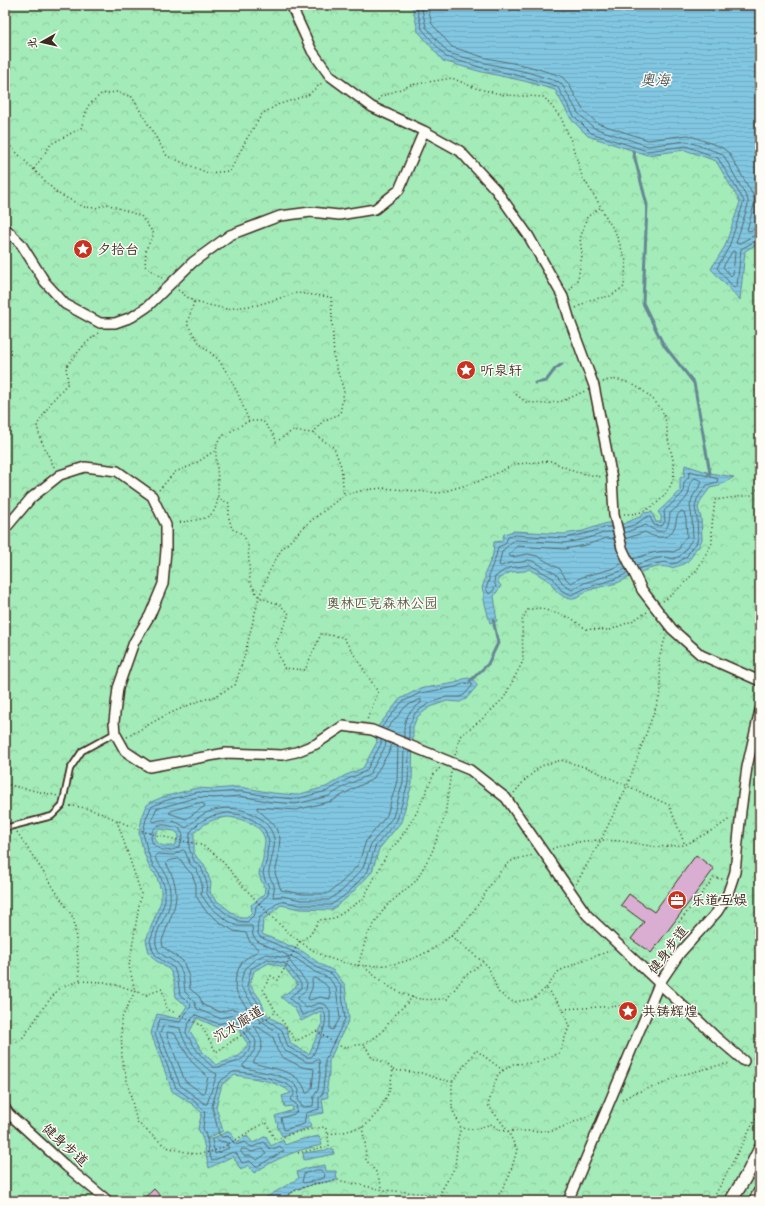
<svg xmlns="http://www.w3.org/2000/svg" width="765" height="1206" font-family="'Comic Neue','LXGW WenKai TC',sans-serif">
<defs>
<pattern id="park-crowns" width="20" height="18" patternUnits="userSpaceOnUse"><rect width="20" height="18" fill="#a3ebb8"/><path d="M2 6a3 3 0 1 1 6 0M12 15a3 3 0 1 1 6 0" fill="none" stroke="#8dca9e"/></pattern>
<pattern id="water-rules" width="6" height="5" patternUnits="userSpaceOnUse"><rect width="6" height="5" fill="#81c7e2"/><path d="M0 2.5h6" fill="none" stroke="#70abc1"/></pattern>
</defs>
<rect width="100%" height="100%" fill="#f2e5ec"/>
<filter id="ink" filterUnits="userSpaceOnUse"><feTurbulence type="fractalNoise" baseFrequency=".025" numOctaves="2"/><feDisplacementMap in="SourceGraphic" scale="8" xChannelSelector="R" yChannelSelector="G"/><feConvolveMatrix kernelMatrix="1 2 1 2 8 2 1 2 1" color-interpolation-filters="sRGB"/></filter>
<g filter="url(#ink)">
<!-- park -->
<path fill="url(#park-crowns)" stroke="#6f8a6b" d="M5 5H760V1201H5Z"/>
<!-- water -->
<path fill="url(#water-rules)" stroke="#658894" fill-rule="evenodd" d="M412 5H760V242L745 251 740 300 711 269 725 246 740 202 716 161 685 150 647 155 588 136 571 119 555 90 524 81 482 72 443 61 418 31Z
M685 465 710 473 734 477 719 486 710 488 701 500 698 508 701 518 702 539 699 547C695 549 695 550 693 554 689 563 680 566 671 568 655 562 632 577 617 583 607 586 596 587 587 591 582 594 577 600 571 599 562 598 553 589 551 582L529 569 525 571 511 572 498 579V582L501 586 494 596C496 605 495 613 497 621L490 623 484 600V594L482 588 485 579V573L493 555 494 542 502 541 504 534 514 531 564 534 583 531 607 523 623 524 642 516 643 513 652 512 656 522H661V516L658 512 680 491V478L684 476Z
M468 678C473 679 476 681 477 686L466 699 460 702 447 701 430 707 417 717 413 727 412 784 401 822 379 849 372 872 350 895 332 910 300 909 281 905 263 920 262 934 302 951 320 964 334 971 345 985 349 1019 329 1061V1074L327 1087 328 1097 322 1099 324 1113 308 1116 311 1127 282 1136 277 1126H278L275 1116 293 1110 292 1106 285 1107 282 1096 291 1093C280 1081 251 1078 235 1075L222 1084 216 1107 223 1131 206 1139H211L229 1131 237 1142 247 1136 253 1143 266 1136 271 1146 283 1140 285 1145 299 1140 319 1136 322 1145C296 1150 277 1158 254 1173L248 1165 241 1170 233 1156 209 1168 203 1140 198 1128 202 1113 192 1104 172 1091 151 1033 157 1014 179 1019 187 1006 176 997 174 981 170 970 155 960 149 953 146 940 161 901V890L156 875 150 869 143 850 139 833 142 818 147 805 151 802 163 797 197 788 214 789 240 787 273 793 296 795 326 787 344 776 363 768 377 742 376 738 371 735 400 699 419 689 455 683 463 679ZM228 817C242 819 262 824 265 840 265 842 263 856 263 859 262 864 259 869 259 874 260 879 263 884 265 888L264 895 251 905 252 912 247 918H241L230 911 216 900 211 894 210 891 211 883 204 864 198 859 194 853V833C206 822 212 819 228 817ZM159 829 175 831 179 835 175 845C163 849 147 842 159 829ZM269 963 284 967 298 985 281 997 295 1009 301 1021 321 1011 322 1025 309 1054 291 1044 286 1028 266 1014 260 999 250 985 254 971ZM197 1018 219 1028 234 1024 248 1044 239 1056 216 1065 202 1051 190 1031Z
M333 1149 334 1154 304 1160 303 1153Z
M325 1165 326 1171H336L337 1180 314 1184 296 1190 278 1201H268L265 1198 299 1178 297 1172 307 1168Z"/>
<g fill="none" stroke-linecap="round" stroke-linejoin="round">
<!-- shore -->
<path stroke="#57696c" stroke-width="1" d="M416 5 422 29 446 57 483 68 525 77 557 86 574 116 591 133 647 151 686 146 718 158 744 201 729 247 717 268 734 288 737 286 741 249 757 240 760 239
M421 5 426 27 448 53 485 63 527 72 559 82 563 86 578 113 594 128 648 146 686 141 720 153 724 156 748 200V205L736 243 738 244 755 235 760 234
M427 5 432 24 452 47 486 58 528 66 561 76 568 83 583 110 597 123 648 140 688 135 721 147 729 153 754 197V205L747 230 749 231 760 228
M734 251 735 253 733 274 731 276 723 267 732 252Z
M611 527H607L584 534 565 538 515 535 508 537 505 544 498 547 496 556 489 574V580L486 589 489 594 493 591 496 586 494 582 495 577 503 571 509 568 530 565 553 578 561 590 571 595 586 588 615 579 628 573
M623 528 634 525 648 516 650 517 654 525 660 526 663 525 665 521 664 511 683 493 684 482 688 478 690 471 718 479 717 482 707 485 697 499 695 508 697 518 698 538 696 544 692 547 687 556 677 563 671 564 665 562 655 564 638 569
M613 532H607L585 539 565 543 515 540C510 542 508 547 502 551L499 565 501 566 510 563 522 562 528 560 533 561 556 574 565 586 572 590 584 583 613 574 626 569
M624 533 646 525C661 536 669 533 670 513 675 509 685 501 688 495 691 487 687 483 695 478L702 481V483L693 496 690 505 692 519 693 538 683 553 680 556 673 559 665 557 654 559 636 565
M614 539 607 538 586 545 565 549 517 546 509 555 511 557 528 554 537 556 560 569 566 579 571 583 582 577 611 569 623 563
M625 539 645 532C654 538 669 541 674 528 678 520 674 518 681 511L684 512 686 520 687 536 682 542 679 549 673 552C660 549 646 555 633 559
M381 728 402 702 420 693 456 687 465 683 472 684V686L464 695 460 697H446L428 704 415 713 409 726V739
M386 730 406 706 421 699V703C407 713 403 719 404 737
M381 739V744L366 771 346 780 327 791 296 799 272 797 240 791 214 793 198 792 164 801 151 807 146 819 143 833 147 849 153 866 159 873 165 888V901L150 941 153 951 157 957 174 968 178 980 180 995 190 1003 191 1006 180 1022 160 1019 155 1034 176 1088 194 1101 205 1111 203 1128 207 1139 209 1153 212 1161 233 1152 237 1154 242 1163 250 1161 256 1167 284 1151 280 1146 273 1149H270L264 1142 253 1147 250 1146 245 1142 236 1145 228 1136 222 1137 219 1134 212 1106 219 1082 233 1072C241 1070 280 1080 288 1085 292 1087 294 1091 294 1095L290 1100 296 1104 297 1111 294 1114 281 1118 284 1130 304 1124 306 1113 319 1109V1098L323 1093V1087L325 1074V1060L345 1019 341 986 332 974 318 968 300 955 260 937C256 932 257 922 260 917L280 901 300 905H331L348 893 368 871 375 847 397 820 408 783 409 751
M386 742 385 747 369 775 349 784 329 796 296 804 272 802 240 796 214 798 198 797 156 809 152 820 154 822C165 817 177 821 186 828 193 822 201 814 211 811 234 803 267 813 274 838 276 845 270 864 269 871 268 877 272 880 274 885 275 889 273 893 273 897L282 896 301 900H329L344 889 363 868 371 844 393 817 403 782 404 749
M392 744 390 750 373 779 351 790 332 801 296 810 257 807V809L274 824 280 838 278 860 275 873 281 890 302 894H327L340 884 358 865 366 841 387 815 397 781 398 746
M199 803 204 804 205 806 186 819 169 813 171 811Z
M228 813 242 815 255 821 265 830 269 841 267 852V859L263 873 265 880 269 887 268 895 256 906 255 914 247 922 239 921 228 915 212 902 206 892 207 883 201 867 194 861 189 848 190 833 192 830 200 822 212 816Z
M159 825H166L179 828 183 835 181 843 178 848C154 858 142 834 159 825Z
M183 850 185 851 190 864 197 870 202 884 201 894 209 906 225 919 237 926H252L253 936 257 941 287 955V957L285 958 267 954C251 959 241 969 241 987L252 1003 259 1019 278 1033 282 1047 285 1051 307 1062H312L317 1059 319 1060 320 1074 318 1090 314 1096 313 1106 302 1107 298 1099 299 1090C289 1073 260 1073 243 1067V1065L247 1061 255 1049 256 1043 255 1039 241 1019 234 1015 219 1018 197 1009 194 1001 185 992C184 983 184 970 176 963 170 958 160 956 157 948 151 932 169 917 170 901 171 891 169 880 164 871 160 864 157 865 155 856L157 854 173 855Z
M179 859 181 860 186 868 192 874 196 885V896L205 910 222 924 234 931 246 933 250 942 258 949V951C253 954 248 957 244 960 238 966 233 982 236 990 239 999 247 1006 251 1015L249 1018 237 1010 231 1009 220 1012 203 1005 199 996 190 989 189 977 183 961 163 947 162 941C173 908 185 897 166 863L168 861Z
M289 956 297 959 315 972 329 978 336 988 340 1018 333 1030 330 1029V1011L326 1005 319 1003 306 1008 298 999V997L306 990 307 983 288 959Z
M268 959 286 964 301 983V988L289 998 298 1006 302 1015H304L319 1008H322C332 1019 318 1043 313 1055L311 1057H307L288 1047 282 1030 263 1017 257 1001 247 987 251 969Z
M314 978C324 982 332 987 330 999L320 997 310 1000 308 999C309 992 314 990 312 980Z
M196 1015 219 1024 232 1020 236 1021 251 1043C251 1048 246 1056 242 1059 238 1062 216 1069 213 1067 201 1058 193 1045 186 1033 186 1027 191 1018 196 1015Z
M164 1025 180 1028C184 1046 200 1067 217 1074L207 1104H205L180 1085 160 1034Z
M258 1027 273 1037 277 1050 282 1057 302 1067 314 1069 312 1088 308 1093H306C300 1069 273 1070 254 1063V1061C263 1047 265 1044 256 1029Z
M168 1032 175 1034 191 1061 208 1077 204 1093H202L185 1081 167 1035Z
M214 1138 220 1141 226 1142 229 1148 215 1154 212 1140Z
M242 1149H245L252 1152 262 1149 266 1154 257 1160 251 1156H244L241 1152Z
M317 1170H321L325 1175 324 1178 304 1183 302 1182 304 1174Z"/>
<!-- stream -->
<path stroke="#658894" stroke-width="3" d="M633 151 647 205 643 303 663 344 694 383 710 473 708 475
M535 383 546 381 555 369 562 364
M470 681 488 664 498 643 493 619"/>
</g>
<!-- building -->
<path fill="#d9aed2" stroke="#3b2a1e" d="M696 855 714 869 651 953 631 939 644 922 621 905 629 894 654 912Z
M154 1189 165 1201H141Z"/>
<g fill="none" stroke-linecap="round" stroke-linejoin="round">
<defs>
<path id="lane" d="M5 828 52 816 62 806 70 769 82 751 115 733"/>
<path id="street" d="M291 5 312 51 330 76 372 107 424 131 460 151 496 190 528 235 563 297 570 321 594 386 612 478 614 515 622 548 642 590 672 629 701 655 760 681
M5 228 21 244 45 282 65 304 100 323H115L132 317 147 307 193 262 230 235 280 216 311 212 339 215 375 209 399 190 424 131
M5 529 31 498 60 475 85 467 117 471 152 496 166 525V550L163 584 150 615 134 642 118 688 114 722 115 733 125 751 149 767 226 753 282 755 296 752 316 744 343 726 372 730 470 770 506 798 587 915 717 1038 744 1061
M5 1108 9 1114 67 1167 108 1201
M568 1201 659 984 680 953 717 912 727 896 735 872 741 811 747 767 760 710"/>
<path id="secondary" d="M731 1201 749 1171 760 1149
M755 1201 760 1192"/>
</defs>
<!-- lane casing -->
<use href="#lane" stroke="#3b2a1e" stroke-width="8"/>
<!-- street casing -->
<use href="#street" stroke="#3b2a1e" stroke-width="12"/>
<!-- secondary casing -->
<use href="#secondary" stroke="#3b2a1e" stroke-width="15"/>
<!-- path -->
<path stroke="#3b2a1e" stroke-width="1.5" stroke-dasharray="1 3" stroke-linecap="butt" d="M378 100 380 97 411 85 452 78 475 88 505 95 544 97 561 118 571 141 582 176 601 207 587 217 580 239 582 254 578 279 570 290
M5 141 57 193 84 207 96 208 107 204 141 216 154 234 146 249 145 266 162 278
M34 169 51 144 81 128 88 106 101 94 116 92 132 97 167 156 208 173 230 171 246 140 262 114 277 105 308 95 323 82
M178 290 194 302 227 309 257 305 297 293 331 297 334 359 344 391 340 414 323 421 313 433
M194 302 187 324 200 344 218 359 229 376 238 394 249 421
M576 308 589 300 610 296 624 287 626 261 616 234 601 208
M603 382C623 372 654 395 663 413 667 420 667 435 669 443 671 452 674 461 674 470 674 490 656 509 637 513 633 514 628 514 624 514
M513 392 526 402 544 404 563 401 585 391
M54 467 40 438 37 425 52 401 68 383 66 367 84 345 98 333
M159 490 175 472 193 465 216 450
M217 498 229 503V518L232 529 243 534 248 545 250 582 256 593 259 597 280 605 289 614 275 646 284 668 305 670 321 634 343 637 378 692 367 720
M176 523C187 521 199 521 209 516 224 507 216 469 216 454 216 450 217 446 217 442L224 435 249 421H263L275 437 276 442 292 431 313 433 334 448 341 466 344 495
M663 601 674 593 697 570 712 543V525L715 500 751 495 760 487
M127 737 164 716 196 702 216 696 235 685 244 657 259 597 268 574 281 550 307 524 344 495 364 490 383 488 439 493 480 481 516 464 551 461 575 472 602 477
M455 755 460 736 481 720 504 698 523 661 522 621 527 610 539 608 571 618 586 629 610 630 632 621 647 612
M5 784 58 796
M514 793 525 780 541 766 561 760 588 768 669 805 685 845
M70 806C90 806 115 820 135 828 151 835 170 838 188 842 193 843 200 844 205 847 221 857 231 872 243 886 286 933 322 975 393 964 423 959 454 938 472 913 485 896 494 875 510 862 516 858 527 857 533 855
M5 812 9 819
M117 821 141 893 129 966 135 991 121 1020 122 1060 137 1122 166 1147 193 1154 205 1153 220 1149 266 1122 275 1140C291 1133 308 1129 325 1127L328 1134
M17 832 74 919 80 981
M552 849 559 846 584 841 601 840 622 841 656 847 685 845 718 827 731 818
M576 884 601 840 627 786 661 693 659 659 666 635
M683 935 676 926 714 878 723 879
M451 936 488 966 498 992 513 1002 533 999 546 988 563 1009 569 1027 559 1053 536 1063 513 1064 498 1074 488 1105 508 1131H553L595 1113
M358 966 367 935 386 906 416 881 432 852 445 816 451 772
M364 967C381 981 398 996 421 999 429 1000 438 999 447 999L464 977 483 962
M546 988 559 971 584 960 610 951
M413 997 396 1014 380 1034 364 1044 345 1047 339 1046 316 1031 296 1041 276 1012 263 989 271 976 278 980 299 942 310 935 319 920 335 918 363 899 387 854 400 839 417 812 434 774 440 768
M563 1009 639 1005
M201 1025 216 1052 276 1012
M5 1046 20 1041 30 1028 43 1008 60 987 80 981 104 982
M393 1070 421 1073 439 1079 452 1082
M622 1100 634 1093 660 1085 678 1076 716 1066 731 1063
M362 1127 365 1143 366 1160 376 1172 383 1189
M298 1153 329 1146 328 1134 344 1132 365 1126 379 1111 389 1092 393 1070 386 1063 372 1058 364 1044
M439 1195 455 1167 458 1138 461 1128
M278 1201 296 1190 314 1184 337 1180 384 1190 439 1195 452 1199 454 1201
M495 1201 509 1177 517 1150 508 1131 498 1130 492 1124 475 1129 461 1128 452 1108V1082L476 1050 504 1071
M712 1201 757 1116 760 1107"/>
<!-- lane -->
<use href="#lane" stroke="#fdfcf7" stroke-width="4.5"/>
<!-- street -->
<use href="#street" stroke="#fdfcf7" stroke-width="9"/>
<!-- secondary -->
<use href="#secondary" stroke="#fdfcf7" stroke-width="12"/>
<!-- path-bridge -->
<path stroke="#3b2a1e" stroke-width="1.5" stroke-dasharray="1 3" stroke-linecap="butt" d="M104 982 127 988 146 995 162 989 167 1009 201 1025"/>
</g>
</g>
<!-- icons -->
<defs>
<symbol id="sight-disc" viewBox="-11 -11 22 22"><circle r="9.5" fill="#c8321e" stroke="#fdfcf7"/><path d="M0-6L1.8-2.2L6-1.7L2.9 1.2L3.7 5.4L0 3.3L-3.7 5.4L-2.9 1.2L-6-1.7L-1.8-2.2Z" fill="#fff"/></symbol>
<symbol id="office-disc" viewBox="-11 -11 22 22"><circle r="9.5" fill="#c8321e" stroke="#fdfcf7"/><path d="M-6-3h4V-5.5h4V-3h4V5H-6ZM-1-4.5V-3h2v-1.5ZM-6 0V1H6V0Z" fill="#fff"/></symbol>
</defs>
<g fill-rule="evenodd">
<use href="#sight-disc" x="72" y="238" width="22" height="22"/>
<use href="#sight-disc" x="455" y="359" width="22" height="22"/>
<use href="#office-disc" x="666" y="889" width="22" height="22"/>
<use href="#sight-disc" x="617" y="1000" width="22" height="22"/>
</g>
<g text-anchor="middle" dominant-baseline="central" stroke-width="3" stroke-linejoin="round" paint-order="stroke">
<!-- poi labels -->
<g font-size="14" fill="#3b2a1e" stroke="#fdfcf7" text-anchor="start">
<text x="97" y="249">夕拾台</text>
<text x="480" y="370">听泉轩</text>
<text x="691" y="900">乐道互娱</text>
<text x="642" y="1011">共铸辉煌</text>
</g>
<!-- park labels -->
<g font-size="14" fill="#555a44" stroke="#fdfcf7">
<text x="382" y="603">奥林匹克森林公园</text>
</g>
<!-- street labels -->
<g font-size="14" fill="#3b2a1e" stroke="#fdfcf7">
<text transform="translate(668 950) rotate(-53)">健身步道</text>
<text transform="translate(238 1024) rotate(-32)">沉水廊道</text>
<text transform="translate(65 1145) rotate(42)">健身步道</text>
</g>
<!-- water labels -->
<g font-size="15" font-style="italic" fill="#505959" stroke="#fdfcf7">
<text x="655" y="80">奥海</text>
</g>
</g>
<!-- margin -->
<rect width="765" height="1206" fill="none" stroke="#fdfcf7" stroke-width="20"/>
<rect x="10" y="10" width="745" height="1186" fill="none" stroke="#3b2a1e" stroke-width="1.5" filter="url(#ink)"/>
<!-- north arrow -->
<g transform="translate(42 42) rotate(262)" stroke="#fdfcf7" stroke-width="3" paint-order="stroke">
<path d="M0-3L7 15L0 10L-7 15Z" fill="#3b2a1e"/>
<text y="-6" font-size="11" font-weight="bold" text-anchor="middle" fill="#3b2a1e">北</text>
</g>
</svg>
